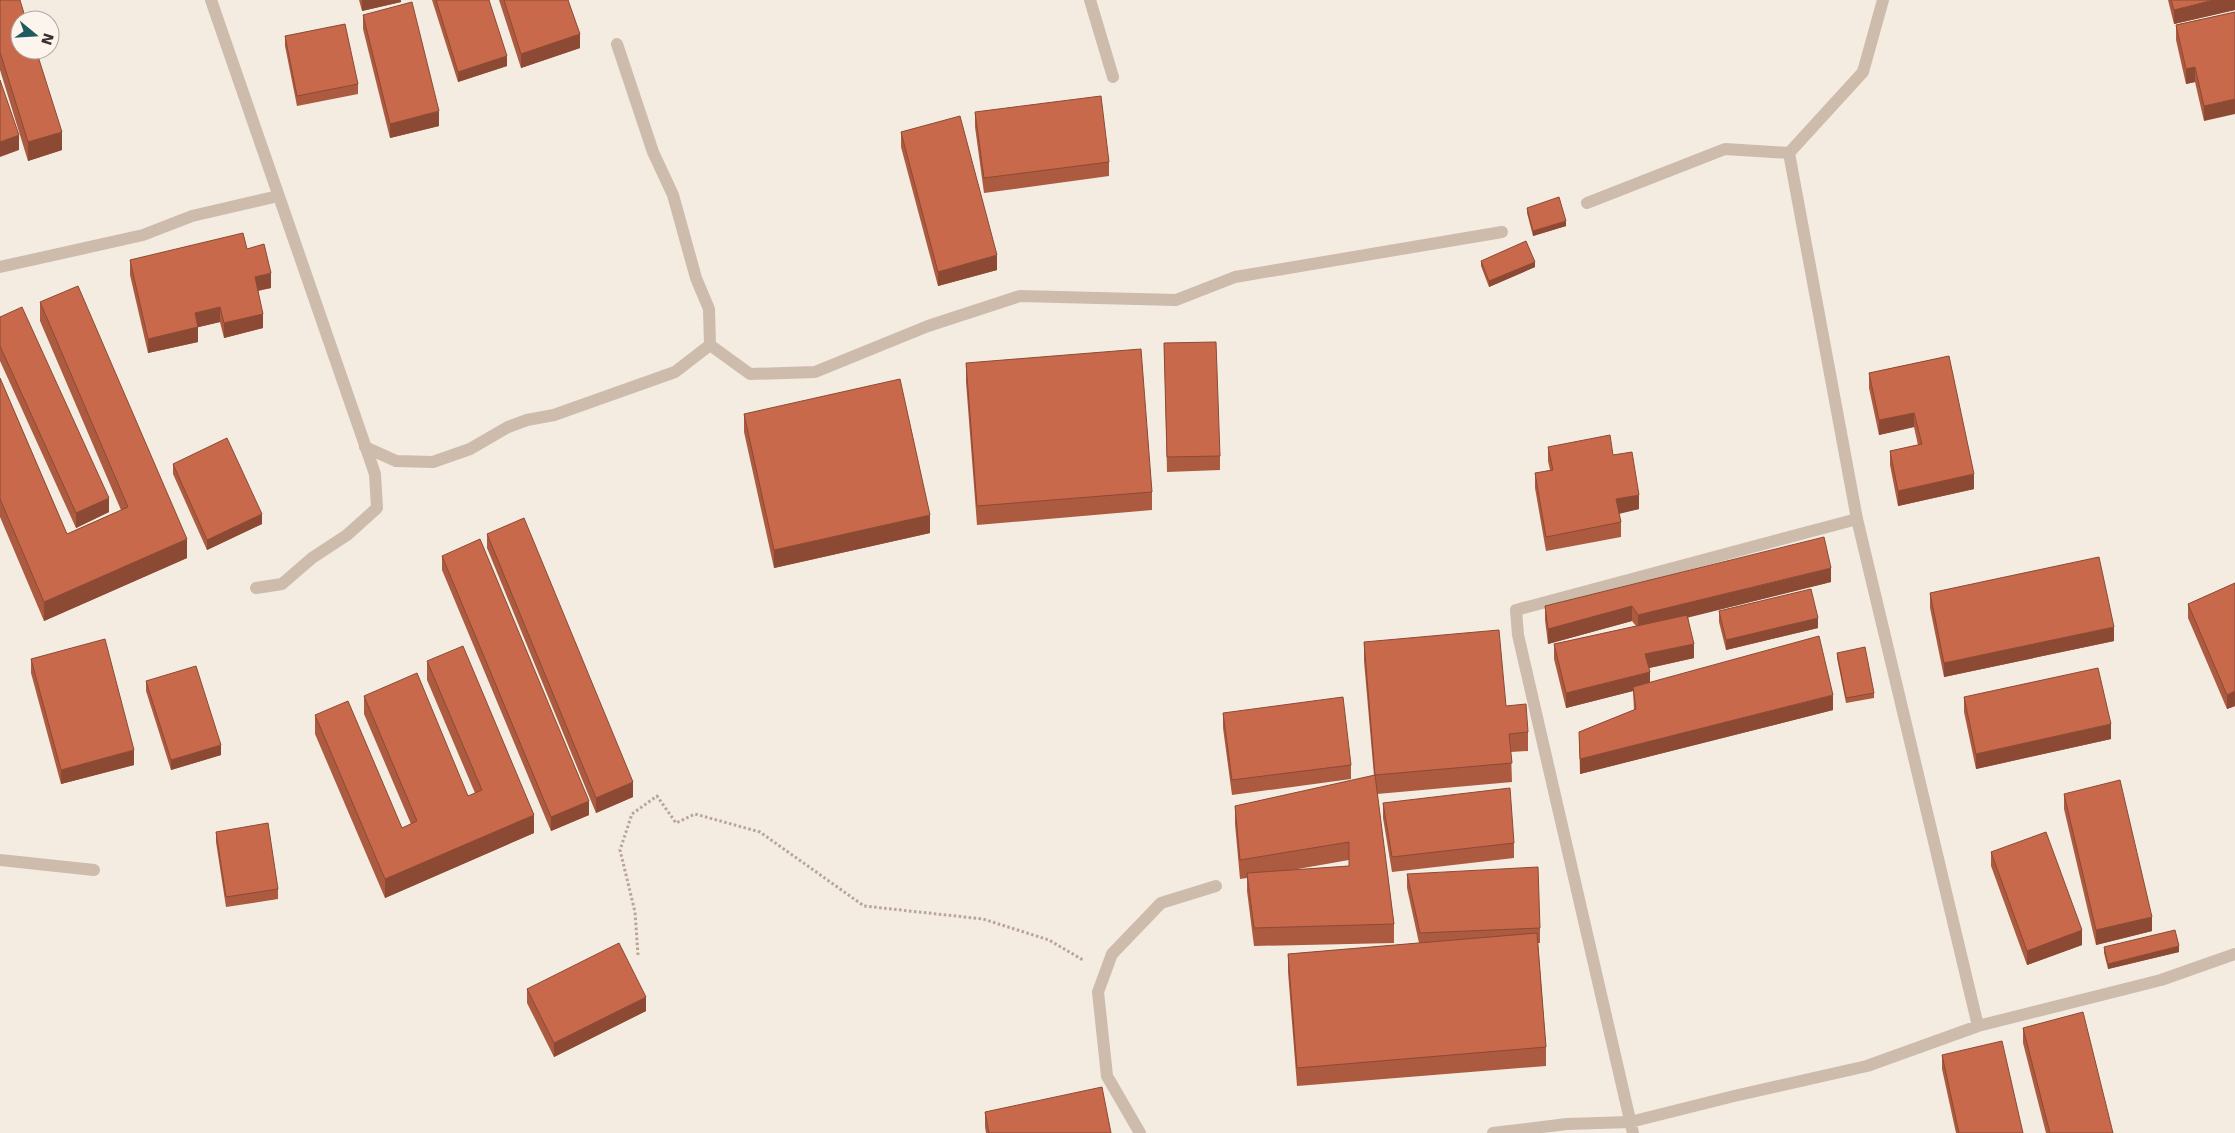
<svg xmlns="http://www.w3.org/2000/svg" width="2235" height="1133" font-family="'DejaVu Sans',sans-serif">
<rect width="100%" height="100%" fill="#f4ebe1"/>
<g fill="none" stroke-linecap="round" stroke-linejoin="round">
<!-- path -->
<path stroke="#b9a596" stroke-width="3" stroke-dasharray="2.5 2.5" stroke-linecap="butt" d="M638 955 635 912 620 850 632 814 657 796 676 823 695 814 760 832 864 906 983 919 1049 940 1083 960"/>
<!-- minor -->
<path stroke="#cdbbac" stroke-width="12" d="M211 0 375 474 377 508 347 535 312 558 282 584 256 588
M1090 0 1113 77
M1883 0 1863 72 1789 153 1857 519 1978 1026
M1587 203 1725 149 1789 153
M0 267 143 235 192 216 278 196
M710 345 750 374 815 372 928 326 1020 296 1176 300 1235 277 1502 232
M365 447 396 461 433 462 470 449 508 427 527 420 554 415 675 372 710 345 709 309 696 278 673 195 653 152 617 44
M0 860 94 870
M1140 1133 1107 1076 1098 992 1112 954 1161 903 1216 886
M1493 1133 1567 1124 1630 1122 1734 1096 1867 1066 1978 1026 2161 980 2235 954
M1633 1133 1518 635 1516 610 1857 519"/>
</g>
<!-- wall -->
<path fill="#ac5a40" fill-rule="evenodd" d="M0 0 62 150 28 161 0 70Z
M359 0H401V2L362 11Z
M432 0H489L507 66 458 82Z
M499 0H568L580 48 521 68Z
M2168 0H2235V10L2174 24Z
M2235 12 2204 121 2195 82 2186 84 2176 40V25Z
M363 15 439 126 390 138 363 29Z
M285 36 358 84V94L297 106 285 46Z
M975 112 1109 162V176L984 193 975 127Z
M901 132 997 270 938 286 901 147Z
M1527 208 1566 226 1533 236 1527 213Z
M247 249 271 288 258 291 263 328 224 338 220 322 198 327V342L148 353 130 275V260Z
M1481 261 1535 267 1489 287 1481 266Z
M40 302 187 558 44 621 0 517V378L67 534 121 510 40 321Z
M0 317 109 512 76 528 0 361Z
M1164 343 1220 456V470L1167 472Z
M1949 356 1974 489 1898 506 1890 465V451L1918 445 1914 427 1879 435 1869 388V373Z
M966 363 1152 492V510L977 525 966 382Z
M744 414 930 533 774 568 744 432Z
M1548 447 1613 455 1639 509 1619 514 1621 522V537L1546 551 1535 488V473L1550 470 1548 461Z
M173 464 262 524 207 550 173 474Z
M487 534 633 797 596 813 487 548Z
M442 556 589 815 551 831 442 570Z
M1831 582 1688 617 1694 658 1649 668 1650 683 1833 710 1580 774 1579 732 1634 710 1633 691 1566 708 1554 659V644L1636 626 1632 621 1548 644 1545 620V606Z
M2235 583V706L2227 709 2188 618V604Z
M1930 593 2114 641 1944 677 1930 608Z
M1719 611 1818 628 1726 650 1719 622Z
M1364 642 1506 706 1528 732V751L1511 752 1512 782 1377 794 1394 924V943L1254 946 1247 891V878L1240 879 1235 824V806L1374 776 1364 661ZM1349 860V866L1292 870Z
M1837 653 1874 693V698L1846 703 1837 658Z
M31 659 134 765 61 784 31 673Z
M427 661 534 833 385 898 315 734V715L402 828 411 824 364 714V696L468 796 475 793 427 680Z
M146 681 221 755 171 770 146 691Z
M1964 697 2111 739 1976 769 1964 712Z
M1223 713 1351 765V779L1232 795 1223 728Z
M2064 794 2152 931 2096 945 2064 809Z
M1383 803 1514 843V858L1392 872 1383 818Z
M216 832 278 889V899L226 907 216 842Z
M1991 852 2082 945 2027 965 1991 866Z
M1407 874 1540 928V943H1538L1546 1047V1066L1297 1086 1288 972V954L1419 943 1407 888Z
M2104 947 2179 952 2108 969 2104 953Z
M527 989 646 1011 554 1057 527 1003Z
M2023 1028 2113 1133H2046L2023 1043Z
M1942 1055 2023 1133H1956L1942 1069Z
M985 1112 1111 1133H986L985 1127Z"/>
<!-- shaded-wall -->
<path fill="#8c4a34" d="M362 0H401V2L362 11Z
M2214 0H2235V10L2174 24V10Z
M580 34V48L521 68V54Z
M507 56V66L458 82V72Z
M2195 67V82L2186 84V69Z
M2235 99V114L2204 121V106Z
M439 111V126L390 138V124Z
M62 132V150L28 161V142Z
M19 135V150L0 157V142Z
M1566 221V226L1533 236V231Z
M997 255V270L938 286V272Z
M1535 262V267L1489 287V281Z
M271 273V288L255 291V277Z
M220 307V322L195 328V313Z
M263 314V328L224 338V323Z
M198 327V342L148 353V339Z
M1914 413V427L1879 435V420Z
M1974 474V489L1898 506V491Z
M1639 495V509L1616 514V499Z
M109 498V512L76 528V513Z
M262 514V524L207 550V540Z
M930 515V533L774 568V550Z
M187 539V558L44 621V602Z
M1831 568V582L1638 630V615Z
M1632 606V621L1548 644V629Z
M1818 618V628L1726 650V640Z
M2114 627V641L1944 677V663Z
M1694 644V658L1645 669V654Z
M1650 672V686L1633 687V691L1566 708V693Z
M2235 691V706L2227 709V695Z
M1833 695V710L1580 774V759Z
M2111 724V739L1976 769V754Z
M221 745V755L171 770V760Z
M134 750V765L61 784V770Z
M633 782V797L596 813V798Z
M589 801V815L551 831V817Z
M534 815V833L385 898V879Z
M2152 917V931L2096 945V930Z
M2082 930V945L2027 965V951Z
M2179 946V952L2108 969V964Z
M646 997V1011L554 1057V1043Z"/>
<!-- building -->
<path fill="#c8694b" stroke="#8c4a34" d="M0 0H20L26 20H20V50H36L62 132 28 142 0 52Z
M436 0H489L507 56 458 72Z
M504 0H568L580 34 521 54Z
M2171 0H2214L2174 10Z
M412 2 439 111 390 124 363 15Z
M2235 12V99L2204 106 2195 67 2186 69 2176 25Z
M345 24 358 84 297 96 285 36Z
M0 80 19 135 0 142Z
M1101 96 1109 162 984 178 975 112Z
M960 116 997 255 938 272 901 132Z
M1559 197 1566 221 1533 231 1527 208Z
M243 233 247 249 264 244 271 273 255 277 263 314 224 323 220 307 195 313 198 327 148 339 130 260Z
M1526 241 1535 262 1489 281 1481 261Z
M78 286 187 539 44 602 0 499V378L67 534 128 507 40 302Z
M22 307 109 498 76 513 0 346V317Z
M1216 342 1220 456 1167 457 1164 343Z
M1141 349 1152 492 977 506 966 363Z
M1949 356 1974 474 1898 491 1890 451 1922 444 1914 413 1879 420 1869 373Z
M900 379 930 515 774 550 744 414Z
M1610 435 1613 455 1632 452 1639 495 1616 499 1621 522 1546 537 1535 473 1553 470 1548 447Z
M227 438 262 514 207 540 173 464Z
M524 518 633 782 596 798 487 534Z
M1824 537 1831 568 1638 615 1632 606 1548 629 1545 606Z
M480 539 589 801 551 817 442 556Z
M2099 557 2114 627 1944 663 1930 593Z
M2235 583V691L2227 695 2188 604Z
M1811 589 1818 618 1726 640 1719 611Z
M1687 615 1694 644 1645 654 1650 672 1566 693 1554 644Z
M1499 630 1506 706 1526 704 1528 732 1509 734 1512 763 1375 775 1364 642Z
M1819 636 1833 695 1580 759 1579 732 1636 709 1633 687Z
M105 639 134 750 61 770 31 659Z
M463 646 534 815 385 879 315 715 348 701 402 828 417 821 364 696 417 673 468 796 482 790 427 661Z
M1865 647 1874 693 1846 698 1837 653Z
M196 666 221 745 171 760 146 681Z
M2098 668 2111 724 1976 754 1964 697Z
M1343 697 1351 765 1232 780 1223 713Z
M1375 775 1394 924 1254 928 1247 873 1349 866V842L1240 860 1235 806Z
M2120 780 2152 917 2096 930 2064 794Z
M1510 788 1514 843 1392 857 1383 803Z
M268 823 278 889 226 897 216 832Z
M2046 832 2082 930 2027 951 1991 852Z
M1538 867 1540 928 1420 933 1407 874Z
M2175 930 2179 946 2108 964 2104 947Z
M1537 933 1546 1047 1297 1068 1288 954Z
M619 943 646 997 554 1043 527 989Z
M2083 1012 2113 1133H2050L2023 1028Z
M2002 1041 2023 1133H1959L1942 1055Z
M1102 1087 1111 1133H989L985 1112Z"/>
<!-- north arrow -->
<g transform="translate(35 35) rotate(108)"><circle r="24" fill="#fbf5ee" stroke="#aea6a0"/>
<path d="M0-4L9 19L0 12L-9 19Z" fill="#1f5a5e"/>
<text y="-8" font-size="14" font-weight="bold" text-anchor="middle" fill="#3b302b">N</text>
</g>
</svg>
